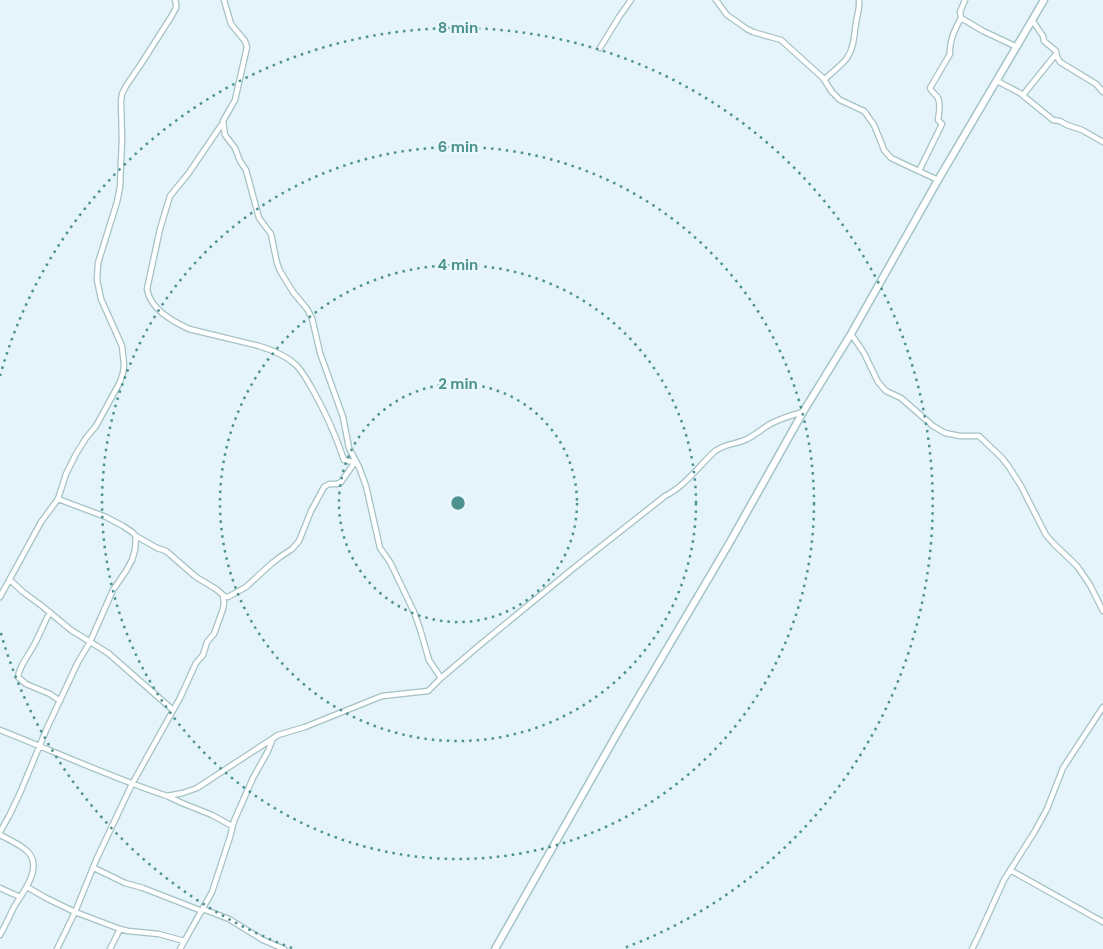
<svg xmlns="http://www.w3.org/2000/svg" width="1103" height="949" font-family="'DM Sans',sans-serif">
<rect width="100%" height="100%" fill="#e5f4fb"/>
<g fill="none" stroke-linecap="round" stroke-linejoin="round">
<defs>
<path id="minor" d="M224 0 231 24 245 41 247 47 235 100 223 121 225 135 235 148 240 161 246 170 259 218 271 234 272 239 277 263 280 271 293 292 307 309 312 318 320 353 343 417 349 448 359 467 366 486 380 548 390 562 414 612 420 629 429 660 441 678
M716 0 727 15 747 29 753 32 781 40 823 78 832 92 840 100 864 111 874 125 881 142 884 150 891 158 938 180
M965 0 960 12 961 18 983 31 1017 47
M1032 20 1043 36 1044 41 1056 51 1057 57 1060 62 1096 84 1103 92
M600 48 619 17 631 0
M824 80C831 73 841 66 847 58 854 48 854 35 856 23 857 15 860 9 859 0
M997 81 1020 93 1053 120 1060 121 1067 125 1082 130 1103 142
M1023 95 1056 54
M222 124 188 174 170 196 160 229 147 289C150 309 172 321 189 329L259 346C272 350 287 356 297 366 302 371 306 379 310 385 324 409 335 433 344 460L347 461 356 462
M919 171 942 124 938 120C939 113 941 104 938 98 936 94 932 93 930 88L950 54C949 41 955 29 961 18
M851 334 864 353 878 382 886 391 901 398 933 426 945 433 960 436H979L1002 458 1009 467 1021 486 1046 535 1054 544 1077 566 1090 585 1103 611
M58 499 106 517 123 526 132 532 136 536 157 548 166 551 196 577 216 589 224 596 228 597 246 587 271 564 280 557 292 549 299 541 311 511 324 487 329 484H337L341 482 355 462
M10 580 23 592 42 606 71 630 108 653 173 710
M0 597 41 522 58 499 66 474 76 454 86 438 96 426 120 382 123 373 124 365 122 346 101 299 97 280 98 263 117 202 120 187 122 139 121 101 122 94 126 86 141 64 171 17 176 8V3L175 0
M50 612C44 623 40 634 34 645 29 655 19 666 18 677L26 684 50 694 60 701
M0 730C56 752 110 777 167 796L183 793 197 788 278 735 305 727 382 696 428 691 441 678 481 644 575 567 665 496C685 486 698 467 714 452 725 443 735 445 747 439 755 435 762 429 770 424 780 419 792 415 803 412
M169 797 182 803 212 815 232 826
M0 832 9 816 20 793 47 728 78 662 90 642 113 590 126 571 132 560 135 550 136 536
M0 835C8 839 21 845 27 851 44 867 23 892 14 907 9 917 5 926 0 935
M94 868 125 883 143 888 202 911
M1010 870 1103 922
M27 887 46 898 75 912 120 929 128 931 159 934 184 941
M0 888 20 897
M203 909 229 919 263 940 284 949
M57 949 75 912 97 858 132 784 180 698 196 663 203 655 207 642 214 634 223 609 224 603 223 596
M110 949 120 929
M180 949 212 892 230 837 234 821 253 778 268 751 272 741
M972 949 978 937 1004 880 1035 831 1047 809 1063 768 1103 707"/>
<path id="secondary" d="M495 949 622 725 730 542 803 412 851 334 938 180 1044 0"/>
</defs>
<!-- minor casing -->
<use href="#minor" stroke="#a4c1c4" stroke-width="7"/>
<!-- secondary casing -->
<use href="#secondary" stroke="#a2c3c8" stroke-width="9"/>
<!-- minor -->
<use href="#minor" stroke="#fff" stroke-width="4.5"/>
<!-- secondary -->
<use href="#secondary" stroke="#fff" stroke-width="6"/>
</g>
<!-- distance rings -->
<g fill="none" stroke="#4c928f" stroke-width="2.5" stroke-dasharray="2.5 5">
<circle cx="458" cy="503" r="119"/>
<circle cx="458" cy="503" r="238"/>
<circle cx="458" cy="503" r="356"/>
<path d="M292 948A475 475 0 0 1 0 630M0 376A475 475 0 1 1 624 948"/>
</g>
<circle cx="458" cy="503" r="8" fill="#4c928f" stroke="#ebf8fe" stroke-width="2.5"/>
<g font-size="15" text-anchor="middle" font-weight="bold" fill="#4c928f" stroke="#ebf8fe" stroke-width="4.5" stroke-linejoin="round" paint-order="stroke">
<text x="458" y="33">8 min</text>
<text x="458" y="152">6 min</text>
<text x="458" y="270">4 min</text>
<text x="458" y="389">2 min</text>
</g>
</svg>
